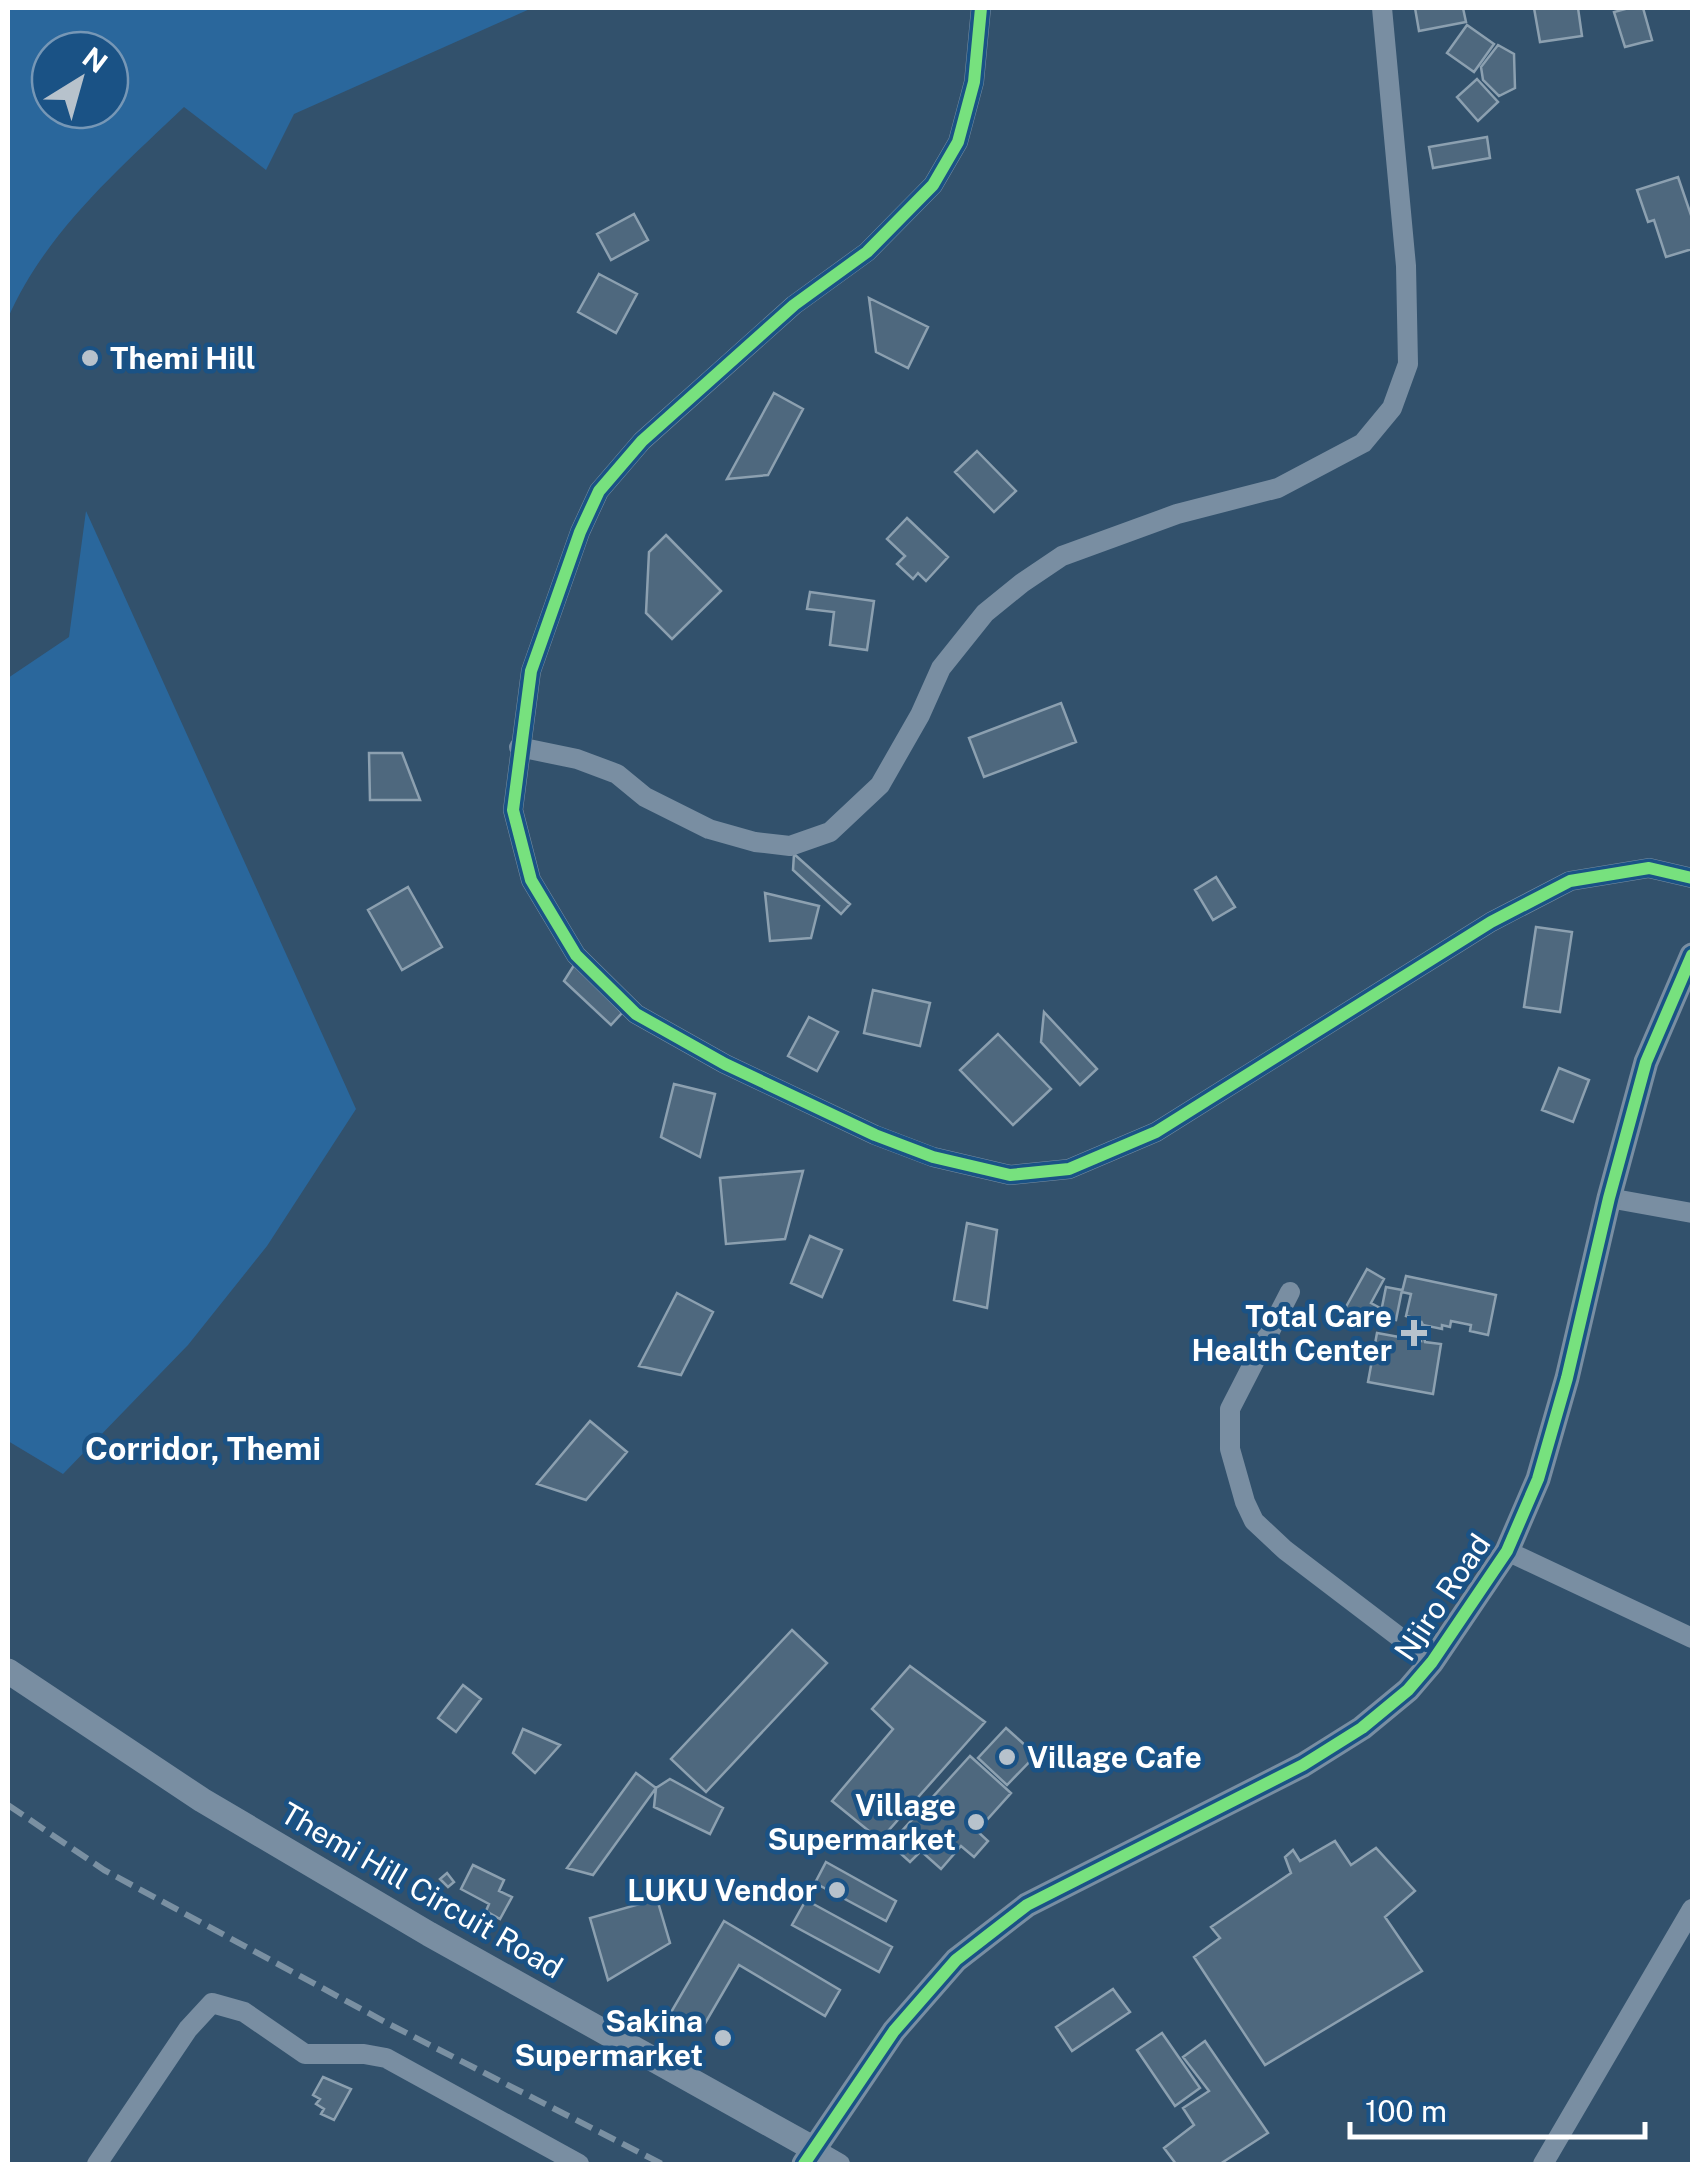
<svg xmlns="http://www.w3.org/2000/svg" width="1700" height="2172" font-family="'Public Sans',sans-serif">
<rect width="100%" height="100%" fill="#32516c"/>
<!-- green -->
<path fill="#2a679c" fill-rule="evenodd" d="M8 8H532L294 114 266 170 184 107C118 170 45 233 8 318ZM50 50H110V110H50Z
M86 511 356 1109 267 1246 188 1345 63 1474 8 1441V678L69 637Z"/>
<!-- building -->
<path fill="#4e687e" stroke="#8ca0b0" stroke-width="2.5" d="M1415 8H1463L1466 22 1419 31Z
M1534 8H1578L1582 36 1540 42Z
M1629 8H1643L1652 40 1625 47 1614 12Z
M1467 25 1494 44 1474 72 1447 53Z
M1498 45 1514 54 1515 88 1499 96 1483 80 1481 67Z
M1477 79 1498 102 1478 121 1457 97Z
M1487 137 1490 158 1433 168 1429 147Z
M1678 177 1692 218V249L1666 257 1654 220 1648 222 1637 190Z
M634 214 648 240 611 260 597 234Z
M599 274 637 294 616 333 578 312Z
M869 298 928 327 908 368 876 352Z
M774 393 803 409 768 475 727 479Z
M977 451 1016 491 994 512 955 472Z
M907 518 948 557 926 581 918 573 913 579 897 564 905 556 887 539Z
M666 535 721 591 672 639 646 613 649 552Z
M810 592 874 601 867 650 830 645 834 612 807 609Z
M1061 703 1076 742 984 777 969 738Z
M369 753H402L420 800H370Z
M794 854 850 904 841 914 793 870Z
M1216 877 1235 907 1213 920 1195 890Z
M408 887 442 947 402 970 368 910Z
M765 893 819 906 811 938 770 941Z
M1536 927 1572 932 1560 1012 1524 1007Z
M576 962 622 1013 611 1025 564 981Z
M873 990 930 1003 920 1046 864 1033Z
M1044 1012 1097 1069 1080 1085 1041 1042Z
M809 1017 838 1032 817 1071 788 1056Z
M998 1034 1051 1089 1013 1125 960 1070Z
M1559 1068 1589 1080 1573 1122 1542 1110Z
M674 1084 715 1094 700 1157 661 1137Z
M803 1171 785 1239 726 1244 720 1178Z
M967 1223 997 1230 987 1308 954 1300Z
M810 1236 842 1250 822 1297 791 1283Z
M1367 1269 1384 1279 1371 1303 1380 1308 1372 1323 1363 1317 1359 1324 1342 1314Z
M1406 1276 1496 1295 1488 1335 1470 1331 1471 1325 1451 1321 1450 1327 1442 1325V1329L1423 1325 1421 1321 1425 1342 1441 1344 1433 1394 1368 1382 1377 1333 1421 1341 1418 1319 1406 1316 1411 1294 1402 1292Z
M1386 1287 1402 1290 1396 1320 1380 1317Z
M677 1293 713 1312 681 1375 639 1366Z
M590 1421 627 1452 586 1500 537 1484Z
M792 1630 827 1663 706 1792 671 1759Z
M910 1666 985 1722 880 1840 832 1801 893 1729 872 1709Z
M463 1685 481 1699 456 1732 438 1718Z
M1006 1728 1036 1755 1007 1785 978 1758Z
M523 1729 560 1745 535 1773 513 1753Z
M970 1756 1011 1793 977 1831 988 1841 974 1857 961 1846 941 1869 921 1851 910 1862 890 1844Z
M636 1773 656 1788 593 1875 567 1868Z
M670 1779 723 1808 710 1834 654 1807 656 1788Z
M1335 1841 1351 1865 1376 1848 1415 1891 1385 1917 1422 1971 1265 2065 1194 1957 1220 1938 1211 1927 1291 1873 1285 1857 1293 1850 1300 1861Z
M826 1862 896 1901 886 1921 815 1883Z
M473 1865 504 1880 499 1891 512 1897 500 1919 486 1911 489 1904 461 1889Z
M447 1873 454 1882 448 1887 440 1879Z
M657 1899 670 1943 608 1980 590 1918Z
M806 1900 892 1947 879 1972 792 1925Z
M724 1921 840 1990 825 2016 739 1965 700 2032 670 2014Z
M1113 1989 1130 2012 1072 2051 1056 2027Z
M1162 2033 1200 2088 1175 2106 1137 2050Z
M1205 2041 1268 2133 1220 2164H1176L1164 2148 1194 2125 1183 2108 1209 2091 1183 2057Z
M323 2077 351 2089 334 2120 321 2114 324 2109 316 2104 320 2099 313 2095Z"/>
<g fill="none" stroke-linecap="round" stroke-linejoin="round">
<!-- minor -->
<path stroke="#798ea2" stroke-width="20" d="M981 8 974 82 958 142 933 185 867 252 794 305 642 441 599 491 580 532 531 671 513 810 531 880 576 955 636 1014 725 1064 875 1135 933 1157 1010 1175 1069 1169 1156 1132 1491 922 1570 881 1649 868 1692 878
M519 747 577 759 617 774 645 797 709 829 755 842 790 846 830 832 880 785 920 715 941 668 985 613 1022 583 1062 556 1177 514 1278 488 1363 443 1392 408 1408 364 1406 266 1382 8
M1609 1198 1692 1213
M1290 1292 1230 1409V1449L1245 1502 1254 1521 1285 1550 1432 1662
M1507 1551 1692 1638
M814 2149 840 2164
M97 2164 188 2029 212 2003 244 2012 305 2054H364L386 2058 579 2164
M1543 2164 1692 1909"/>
<!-- tertiary -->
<path stroke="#798ea2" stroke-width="25" d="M8 1671 202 1800 429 1934 814 2149
M804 2164 894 2031 956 1960 1027 1905 1303 1765 1362 1728 1408 1690 1432 1662 1507 1551 1538 1479 1567 1378 1609 1198 1646 1062 1692 955"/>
<!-- rail -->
<path stroke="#7a90a2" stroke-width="6" stroke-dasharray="18 8" stroke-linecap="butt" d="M8 1805 104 1870 387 2023 662 2164"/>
<defs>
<path id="cycleway" d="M981 8 974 82 958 142 933 185 867 252 794 305 642 441 599 491 580 532 531 671 513 810 531 880 576 955 636 1014 725 1064 875 1135 933 1157 1010 1175 1069 1169 1156 1132 1491 922 1570 881 1649 868 1692 878
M804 2164 894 2031 956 1960 1027 1905 1303 1765 1362 1728 1408 1690 1432 1662 1507 1551 1538 1479 1567 1378 1609 1198 1646 1062 1692 955"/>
</defs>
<!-- cycleway casing -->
<use href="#cycleway" stroke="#1a5285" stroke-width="19"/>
<!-- cycleway -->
<use href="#cycleway" stroke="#77e17e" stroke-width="12"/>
</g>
<!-- markers -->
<g fill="#b7c2cc" stroke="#1a5285" stroke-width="4">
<circle cx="90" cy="358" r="10"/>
<path d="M1409 1318h10v10h10v10h-10v10h-10v-10h-10v-10h10z"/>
<circle cx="1007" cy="1757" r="10"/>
<circle cx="976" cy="1822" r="10"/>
<circle cx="837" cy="1890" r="10"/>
<circle cx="723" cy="2038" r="10"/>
</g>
<g text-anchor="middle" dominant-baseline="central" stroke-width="9" stroke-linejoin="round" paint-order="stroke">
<!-- poi labels -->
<g font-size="30" font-weight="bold" fill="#fff" stroke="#1a5285" text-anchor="end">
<text x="110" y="358" text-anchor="start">Themi Hill</text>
<text x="1392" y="1316">Total Care<tspan x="1392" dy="34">Health Center</tspan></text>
<text x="1027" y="1757" text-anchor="start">Village Cafe</text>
<text x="956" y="1805">Village<tspan x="956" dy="34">Supermarket</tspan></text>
<text x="817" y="1890">LUKU Vendor</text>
<text x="703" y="2021">Sakina<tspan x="703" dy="34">Supermarket</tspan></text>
</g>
<!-- street labels -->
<g font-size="30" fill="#fff" stroke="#1a5285">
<text transform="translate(1442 1597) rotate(-56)">Njiro Road</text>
<text transform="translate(422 1890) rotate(30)">Themi Hill Circuit Road</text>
</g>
<!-- neighbourhood labels -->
<g font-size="32" font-weight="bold" fill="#fff" stroke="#1a5285">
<text x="203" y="1448">Corridor, Themi</text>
</g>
</g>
<!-- border -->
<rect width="1700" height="2172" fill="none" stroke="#ffffff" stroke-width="20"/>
<!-- north arrow -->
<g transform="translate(80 80) rotate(37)"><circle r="48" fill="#1a5285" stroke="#7697b6" stroke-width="2.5"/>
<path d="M0-8L18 38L0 25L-18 38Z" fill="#b7c2cc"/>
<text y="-15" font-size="28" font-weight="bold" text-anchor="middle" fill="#ffffff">N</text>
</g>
<!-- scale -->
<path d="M1350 2122v15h295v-15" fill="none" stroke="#ffffff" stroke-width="5"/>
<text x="1365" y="2122" font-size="30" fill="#ffffff" stroke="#1a5285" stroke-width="8" paint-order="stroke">100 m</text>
</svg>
